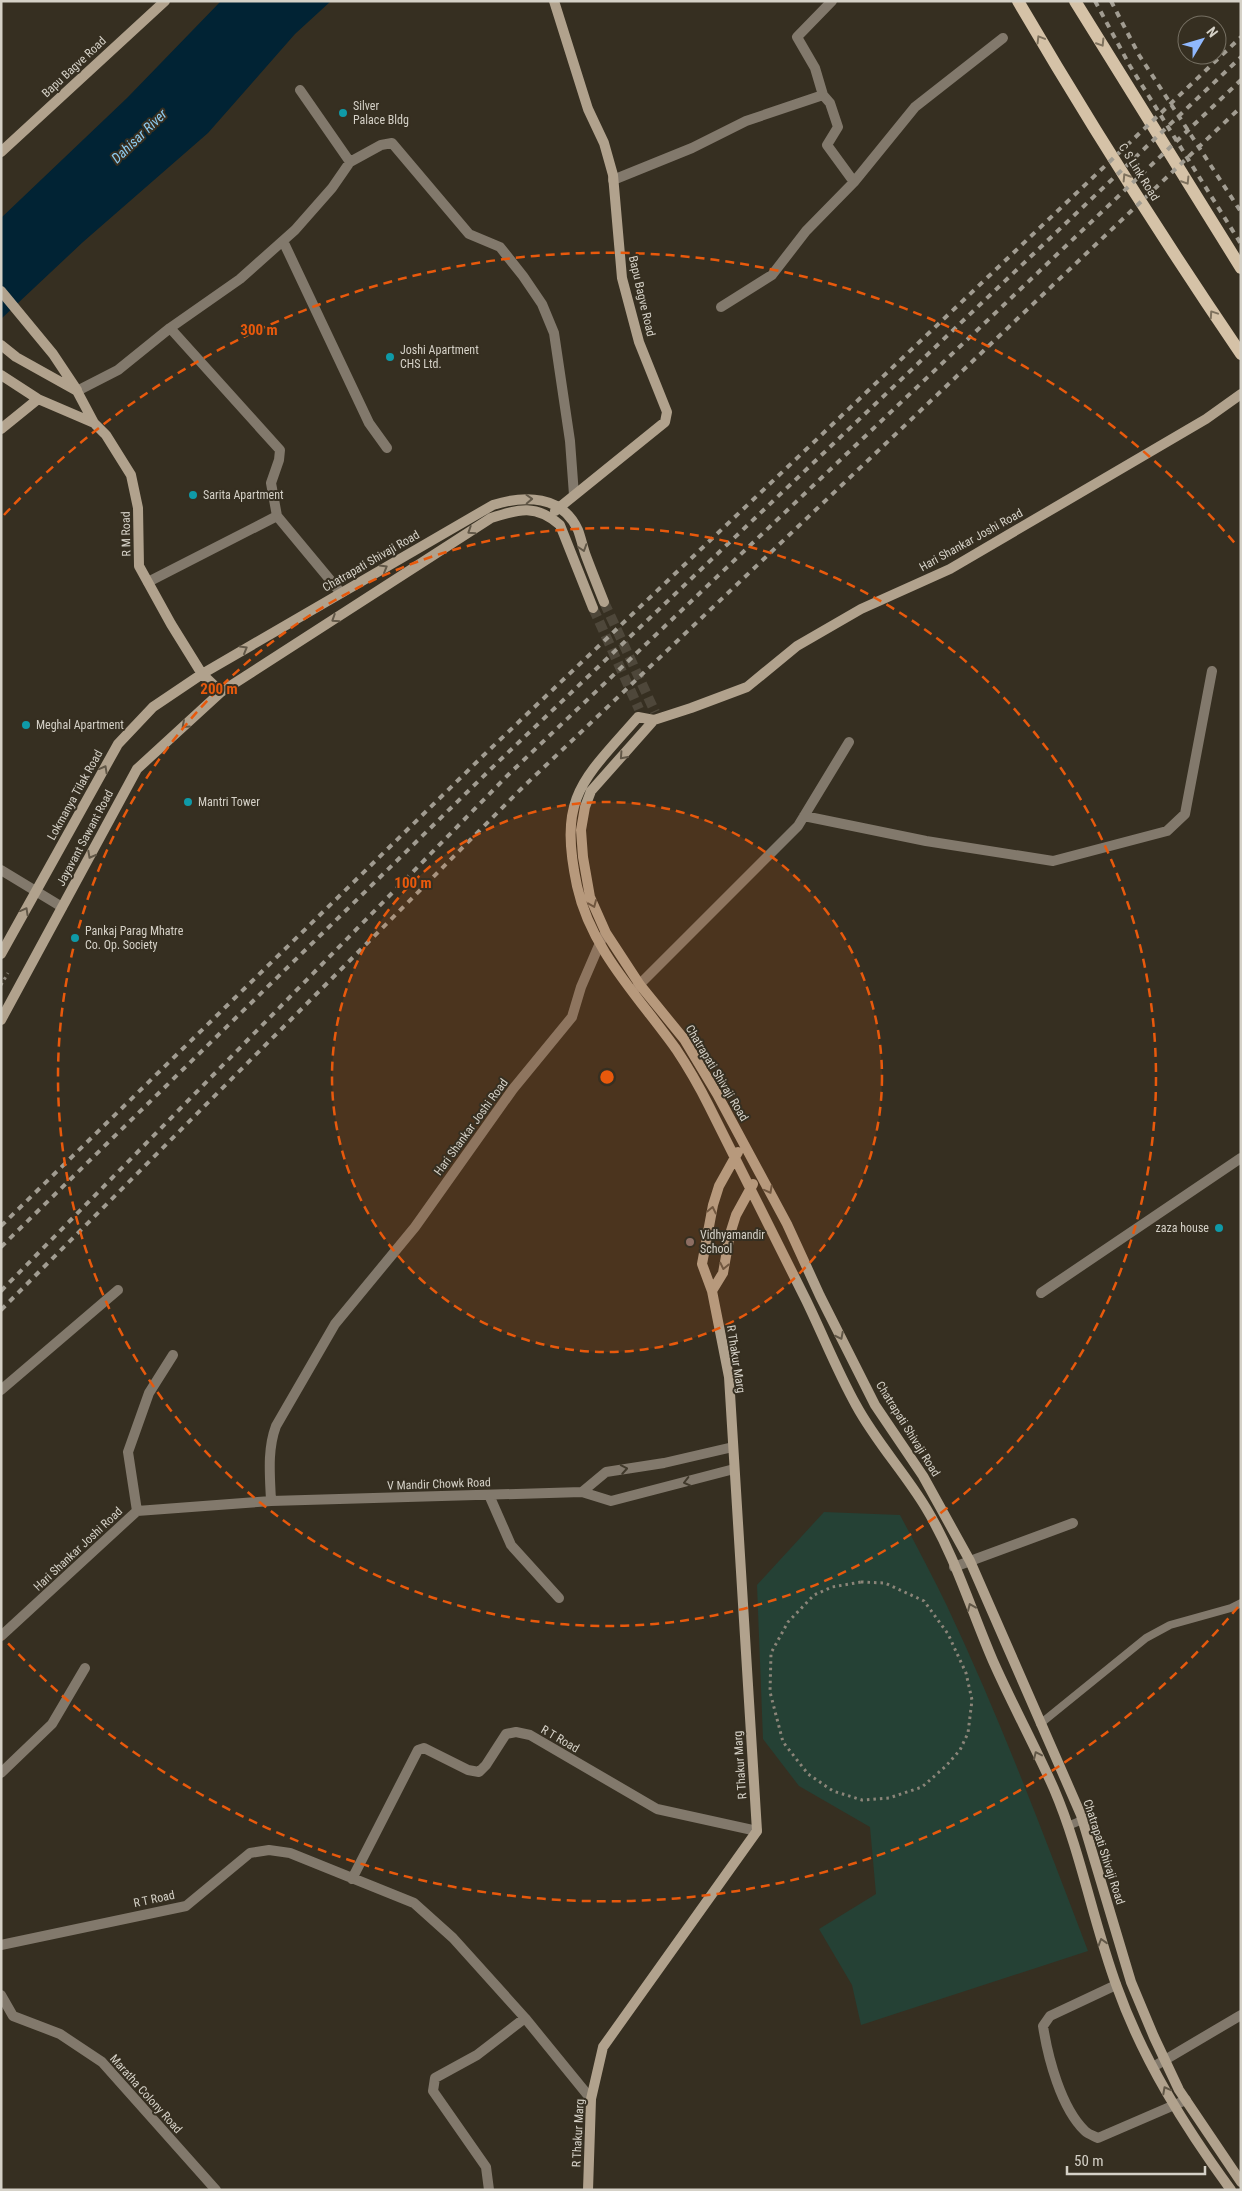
<svg xmlns="http://www.w3.org/2000/svg" width="1242" height="2191" font-family="'Roboto Condensed',sans-serif">
<rect width="100%" height="100%" fill="#362f21"/>
<!-- green -->
<path fill="#254135" d="M824 1512 900 1515C916 1545 932 1575 947 1606 1000 1718 1044 1835 1088 1951L861 2025 852 1985 819 1929 876 1894 870 1827 799 1786 763 1739 757 1585Z"/>
<!-- water -->
<path fill="#012334" d="M221 1H331L295 34 208 133 83 242 1 319V218L127 98Z"/>
<g fill="none" stroke-linecap="round" stroke-linejoin="round">
<!-- secondary-tunnel -->
<path stroke="#4e473a" stroke-width="10" stroke-dasharray="10 5" stroke-linecap="butt" d="M604 602 655 712
M593 608 639 709"/>
<!-- path -->
<path stroke="#8b8579" stroke-width="3" stroke-dasharray="2.5 4" stroke-linecap="butt" d="M1 985 8 973
M861 1582 885 1583 924 1601 948 1634 966 1673 972 1700 968 1733 960 1750 946 1766 922 1787 889 1798 862 1800 833 1791 808 1774 783 1742 770 1692 771 1653 788 1622 814 1595 832 1587Z"/>
<!-- lane -->
<path stroke="#82796c" stroke-width="8" d="M1040 1724 1146 1638 1170 1625 1231 1608 1241 1603
M1068 1826 1082 1820"/>
<!-- street -->
<path stroke="#82796c" stroke-width="10" d="M300 90 350 162 381 145 392 143 469 234 500 247 523 276 542 304 554 333 570 441 574 495
M823 95 815 68 797 37 832 1
M613 180 692 148 746 121 823 95 830 103 838 127 827 145 854 182 915 107 1003 38
M283 241 369 423 387 448
M721 307 772 275 806 231 854 182
M170 328 280 450 279 460 271 483 277 516 341 593
M77 391 118 370 170 328 240 279 295 230 332 188 350 162
M148 582 277 516
M804 816 926 841 1053 861 1167 831 1185 814 1212 671
M1 870 62 907
M633 991 798 826 849 742
M1041 1293 1241 1158
M1 1390 118 1290
M582 1492 611 1501 734 1469
M489 1495 511 1545 559 1598
M271 1501C270 1476 267 1450 276 1426L335 1324 415 1227 513 1089 572 1017 581 987 603 936
M137 1511 271 1501 582 1492 606 1472 664 1463 733 1447
M137 1511 128 1452 149 1393 173 1355
M954 1567 1073 1523
M1 1636 137 1511
M1 1773 52 1724 85 1668
M352 1879 418 1750 424 1748 468 1770 479 1772 486 1765 506 1734 516 1732 530 1735 657 1809 757 1831
M1 1945 186 1906 250 1853 269 1850 290 1853 414 1903 453 1938 525 2018 591 2099
M1116 1985 1050 2016 1043 2026C1048 2058 1061 2108 1085 2131 1088 2134 1094 2136 1098 2138L1186 2100
M1 1995 13 2016 60 2034 102 2062 216 2190
M1153 2067 1241 2015
M489 2190 486 2167 433 2091 435 2078 477 2055 525 2018"/>
<!-- secondary -->
<path stroke="#b1a28d" stroke-width="10" d="M554 1 588 109 604 143 613 175 622 278 639 342 667 412 665 422 555 511
M1 152 165 1
M1 291 53 354 77 390
M1 345 16 357 77 391 94 423 106 435 131 475 138 508 139 566 171 624 202 674 221 692
M1 375 38 399 94 423
M1 429 38 399
M638 717C582 781 558 796 577 886 591 950 639 997 676 1049 688 1067 699 1086 709 1106 741 1171 774 1235 806 1300 823 1335 837 1371 856 1405 876 1442 905 1473 926 1508 955 1556 971 1610 993 1661 1012 1704 1035 1746 1054 1789 1081 1852 1093 1922 1117 1987 1143 2060 1185 2127 1231 2190
M638 717 654 720 691 708 747 687 797 646 861 609 950 569 1206 419 1241 394
M654 720 591 791 585 807 581 830 583 857 590 897 606 933 640 985 684 1039 717 1094 787 1224 820 1296 875 1405 923 1476 970 1561 1081 1815 1131 1982 1154 2037 1179 2090 1241 2182
M1 954 118 744 153 707 202 674 493 505C525 495 562 495 578 530 581 538 583 548 586 556 592 572 598 587 604 602
M1 1020 137 769 221 692 491 518C519 509 536 504 560 525L593 608
M712 1291 723 1273 730 1234 736 1215 753 1184
M588 2190 591 2099 603 2047 757 1831 729 1377 712 1291 702 1264 713 1205 719 1186 738 1152"/>
<!-- primary -->
<path stroke="#d5c2a7" stroke-width="12" d="M1018 1C1088 121 1163 239 1241 354
M1075 1 1241 268"/>
<!-- rail -->
<path stroke="#a19c91" stroke-width="4" stroke-dasharray="6 6" stroke-linecap="butt" d="M1095 1 1130 66 1241 244
M1111 1 1139 55 1241 212
M1 1226 487 752 1241 37
M1 1247 498 762 1241 57
M1 1291 509 774 1241 80
M1 1310 522 788 1241 107"/>
</g>
<!-- one-way arrows -->
<defs><path id="oneway-chevron" d="M-2-3.5L2.5 0L-2 3.5" fill="none" stroke-width="1.6" stroke-linecap="round" stroke-linejoin="round" transform="scale(1.25)"/></defs>
<g stroke="#7e715d">
<use href="#oneway-chevron" transform="translate(1040 39) rotate(-121)"/>
<use href="#oneway-chevron" transform="translate(1101 43) rotate(58)"/>
<use href="#oneway-chevron" transform="translate(1126 177) rotate(-122)"/>
<use href="#oneway-chevron" transform="translate(1186 181) rotate(58)"/>
<use href="#oneway-chevron" transform="translate(1213 314) rotate(-124)"/>
</g>
<g stroke="#615747">
<use href="#oneway-chevron" transform="translate(529 499) rotate(-2)"/>
<use href="#oneway-chevron" transform="translate(471 531) rotate(147)"/>
<use href="#oneway-chevron" transform="translate(583 548) rotate(72)"/>
<use href="#oneway-chevron" transform="translate(384 568) rotate(-30)"/>
<use href="#oneway-chevron" transform="translate(335 619) rotate(147)"/>
<use href="#oneway-chevron" transform="translate(244 649) rotate(-30)"/>
<use href="#oneway-chevron" transform="translate(185 725) rotate(138)"/>
<use href="#oneway-chevron" transform="translate(623 756) rotate(132)"/>
<use href="#oneway-chevron" transform="translate(104 769) rotate(-61)"/>
<use href="#oneway-chevron" transform="translate(91 855) rotate(118)"/>
<use href="#oneway-chevron" transform="translate(593 904) rotate(67)"/>
<use href="#oneway-chevron" transform="translate(25 911) rotate(-61)"/>
<use href="#oneway-chevron" transform="translate(769 1190) rotate(62)"/>
<use href="#oneway-chevron" transform="translate(712 1210) rotate(-78)"/>
<use href="#oneway-chevron" transform="translate(724 1266) rotate(102)"/>
<use href="#oneway-chevron" transform="translate(840 1336) rotate(63)"/>
<use href="#oneway-chevron" transform="translate(971 1607) rotate(-113)"/>
<use href="#oneway-chevron" transform="translate(1037 1755) rotate(-115)"/>
<use href="#oneway-chevron" transform="translate(1102 1942) rotate(-107)"/>
<use href="#oneway-chevron" transform="translate(1166 2090) rotate(-118)"/>
</g>
<g stroke="#413a2c">
<use href="#oneway-chevron" transform="translate(624 1469) rotate(-10)"/>
<use href="#oneway-chevron" transform="translate(687 1482) rotate(166)"/>
</g>
<!-- distance rings -->
<circle cx="607" cy="1077" r="275" fill="#e8590c" fill-opacity=".12"/>
<g fill="none" stroke="#e8590c" stroke-width="2.5" stroke-dasharray="9 6">
<circle cx="607" cy="1077" r="275"/>
<circle cx="607" cy="1077" r="549"/>
<path d="M1238 1607A824 824 0 0 1 4 1639M4 515A824 824 0 0 1 1238 547"/>
</g>
<!-- markers -->
<g fill="#0f9aa8" stroke="#362f21" stroke-width="2">
<circle cx="343" cy="113" r="5"/>
<circle cx="390" cy="357" r="5"/>
<circle cx="193" cy="495" r="5"/>
<circle cx="26" cy="725" r="5"/>
<circle cx="188" cy="802" r="5"/>
<circle cx="75" cy="938" r="5"/>
<circle cx="1219" cy="1228" r="5"/>
</g>
<circle fill="#8d6e63" stroke="#362f21" stroke-width="2" cx="690" cy="1242" r="5"/>
<g text-anchor="middle" dominant-baseline="central" stroke-width="4" stroke-linejoin="round" paint-order="stroke">
<!-- street labels -->
<g font-size="12" fill="#d5d1c7" stroke="#362f21">
<text transform="translate(74 67) rotate(-43)">Bapu Bagve Road</text>
<text transform="translate(1139 172) rotate(58)">C S Link Road</text>
<text transform="translate(642 296) rotate(77)">Bapu Bagve Road</text>
<text transform="translate(126 534) rotate(-91)">R M Road</text>
<text transform="translate(971 540) rotate(-29)">Hari Shankar Joshi Road</text>
<text transform="translate(371 561) rotate(-30)">Chatrapati Shivaji Road</text>
<text transform="translate(75 795) rotate(-61)">Lokmanya Tilak Road</text>
<text transform="translate(85 838) rotate(-62)">Jayavant Sawant Road</text>
<text transform="translate(717 1073) rotate(59)">Chatrapati Shivaji Road</text>
<text transform="translate(471 1127) rotate(-54)">Hari Shankar Joshi Road</text>
<text transform="translate(736 1359) rotate(81)">R Thakur Marg</text>
<text transform="translate(908 1429) rotate(58)">Chatrapati Shivaji Road</text>
<text transform="translate(439 1484) rotate(-2)">V Mandir Chowk Road</text>
<text transform="translate(78 1549) rotate(-43)">Hari Shankar Joshi Road</text>
<text transform="translate(560 1739) rotate(30)">R T Road</text>
<text transform="translate(740 1765) rotate(-94)">R Thakur Marg</text>
<text transform="translate(1104 1852) rotate(72)">Chatrapati Shivaji Road</text>
<text transform="translate(154 1899) rotate(-12)">R T Road</text>
<text transform="translate(146 2094) rotate(48)">Maratha Colony Road</text>
<text transform="translate(578 2133) rotate(-87)">R Thakur Marg</text>
</g>
<!-- poi labels -->
<g font-size="12" fill="#d5d1c7" stroke="#362f21" text-anchor="start">
<text x="353" y="106">Silver<tspan x="353" dy="14">Palace Bldg</tspan></text>
<text x="400" y="350">Joshi Apartment<tspan x="400" dy="14">CHS Ltd.</tspan></text>
<text x="203" y="495">Sarita Apartment</text>
<text x="36" y="725">Meghal Apartment</text>
<text x="198" y="802">Mantri Tower</text>
<text x="85" y="931">Pankaj Parag Mhatre<tspan x="85" dy="14">Co. Op. Society</tspan></text>
<text x="1209" y="1228" text-anchor="end">zaza house</text>
<text x="700" y="1235">Vidhyamandir<tspan x="700" dy="14">School</tspan></text>
</g>
<!-- water labels -->
<g font-size="14" font-style="italic" fill="#8dcaee" stroke="#362f21">
<text transform="translate(139 136) rotate(-44)">Dahisar River</text>
</g>
</g>
<circle cx="607" cy="1077" r="8" fill="#e8590c" stroke="#362f21" stroke-width="2.5"/>
<g font-size="15" text-anchor="middle" font-weight="bold" fill="#e8590c" stroke="#362f21" stroke-width="4" stroke-linejoin="round" paint-order="stroke">
<text x="259" y="335">300 m</text>
<text x="219" y="694">200 m</text>
<text x="413" y="888">100 m</text>
</g>
<!-- border -->
<rect width="1242" height="2191" fill="none" stroke="#d5d1c7" stroke-width="5"/>
<!-- north arrow -->
<g transform="translate(1202 40) rotate(52)"><circle r="24" fill="#362f21" stroke="#767063"/>
<path d="M0-4L9 19L0 12L-9 19Z" fill="#90b8fd"/>
<text y="-8" font-size="14" font-weight="bold" text-anchor="middle" fill="#d5d1c7">N</text>
</g>
<!-- scale -->
<path d="M1067 2166v8h138v-8" fill="none" stroke="#d5d1c7" stroke-width="2.5"/>
<text x="1074" y="2166" font-size="15" fill="#d5d1c7" stroke="#362f21" stroke-width="4" paint-order="stroke">50 m</text>
</svg>
